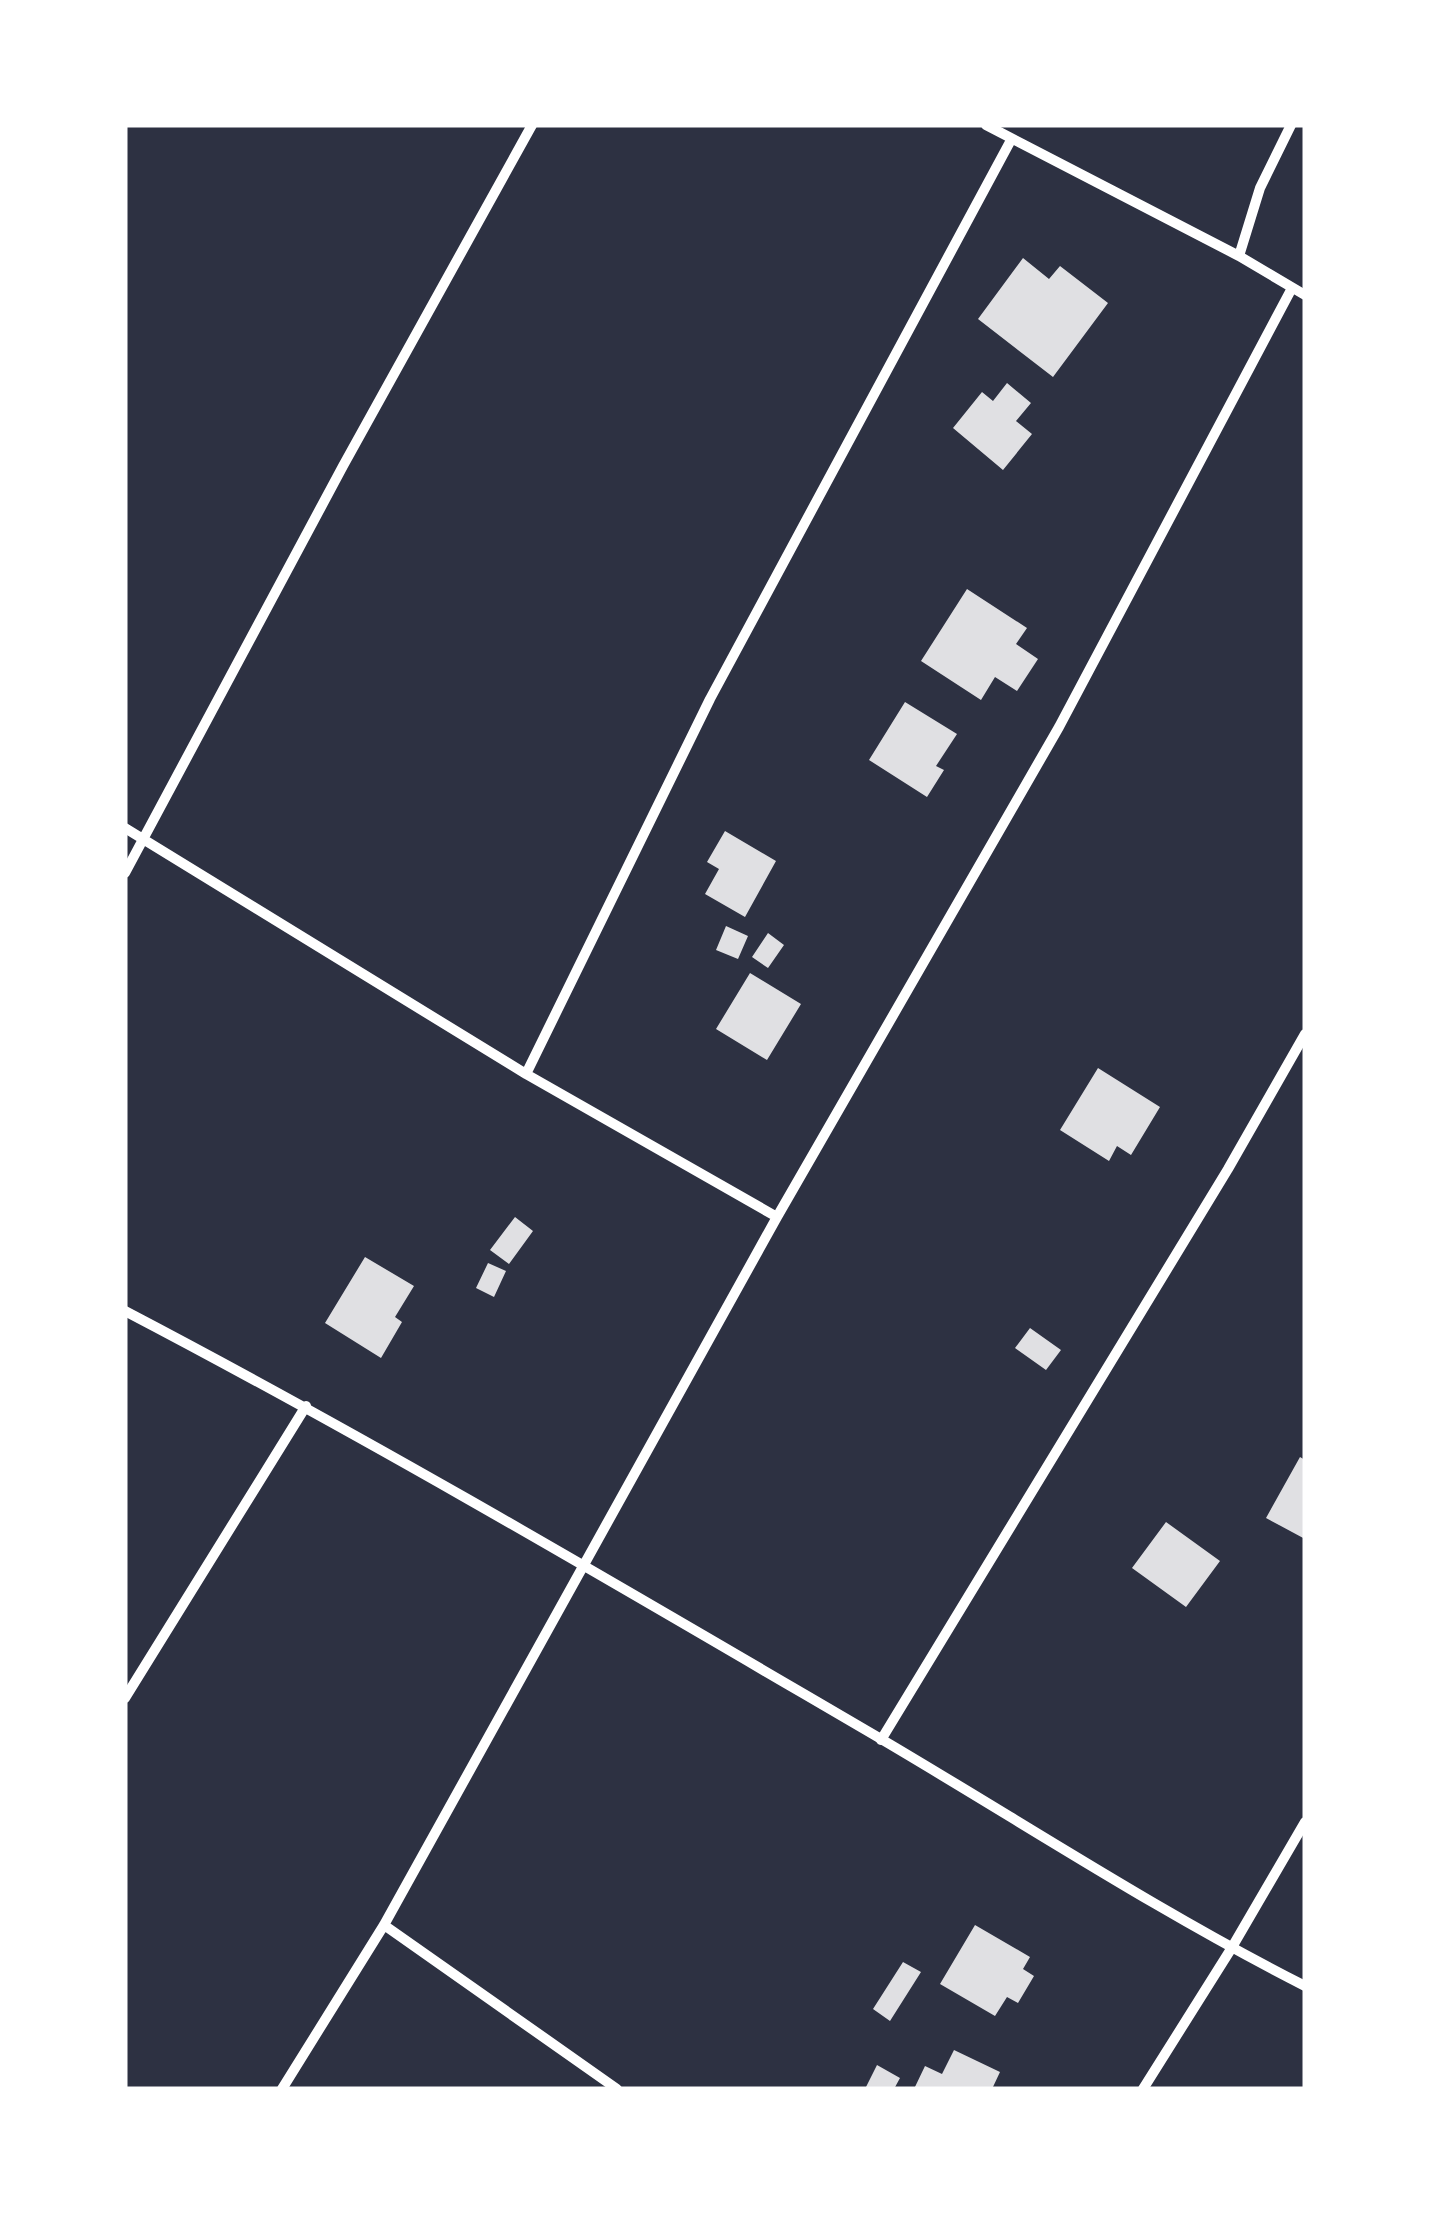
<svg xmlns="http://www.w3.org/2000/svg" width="1430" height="2214" font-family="Signika,sans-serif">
<rect width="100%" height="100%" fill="#2d3142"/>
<!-- building -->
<path fill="#e0e0e3" d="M1023 258 1049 279 1060 266 1108 303 1053 377 978 319Z
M1007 383 1031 403 1016 421 1032 434 1003 470 953 428 982 392 993 401Z
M967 589 1027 628 1016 644 1038 659 1017 691 995 677 981 700 921 661Z
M905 702 957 734 936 766 944 770 927 797 869 760Z
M725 831 776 861 745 917 705 894 719 869 707 862Z
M726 926 748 936 738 959 716 950Z
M768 933 784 945 768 968 752 957Z
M750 973 801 1004 767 1060 716 1029Z
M1098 1068 1160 1107 1131 1155 1117 1146 1109 1161 1060 1130Z
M515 1217 533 1231 509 1264 490 1250Z
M365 1257 414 1286 395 1317 402 1322 381 1358 325 1323Z
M488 1263 506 1271 494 1297 476 1288Z
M1030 1328 1061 1350 1046 1370 1015 1348Z
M1300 1457 1305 1460V1539L1266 1518Z
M1166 1522 1220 1561 1186 1607 1132 1568Z
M975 1925 1030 1957 1023 1969 1034 1976 1018 2003 1007 1997 995 2016 940 1984Z
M903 1962 921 1972 890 2021 873 2009Z
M954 2050 1000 2072 992 2089H914L925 2066 942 2074Z
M877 2065 900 2078 894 2089H865Z"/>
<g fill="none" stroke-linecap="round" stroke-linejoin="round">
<!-- minor -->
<path stroke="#fff" stroke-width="10" d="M986 125 1239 256 1305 295
M1239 256 1260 188 1291 125
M125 828 526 1074 777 1217
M125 873 343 466 532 125
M526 1074 710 699 1011 140
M125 1311C381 1445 631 1593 881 1739 1022 1822 1159 1912 1305 1986
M125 1698 306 1406
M881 1740 1228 1169 1305 1034
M384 1925 617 2089
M282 2089 384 1925 777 1217 1059 727 1292 288
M1143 2089 1231 1949 1305 1822"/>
</g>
<!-- border -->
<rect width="1430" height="2214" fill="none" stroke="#ffffff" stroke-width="255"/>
</svg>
